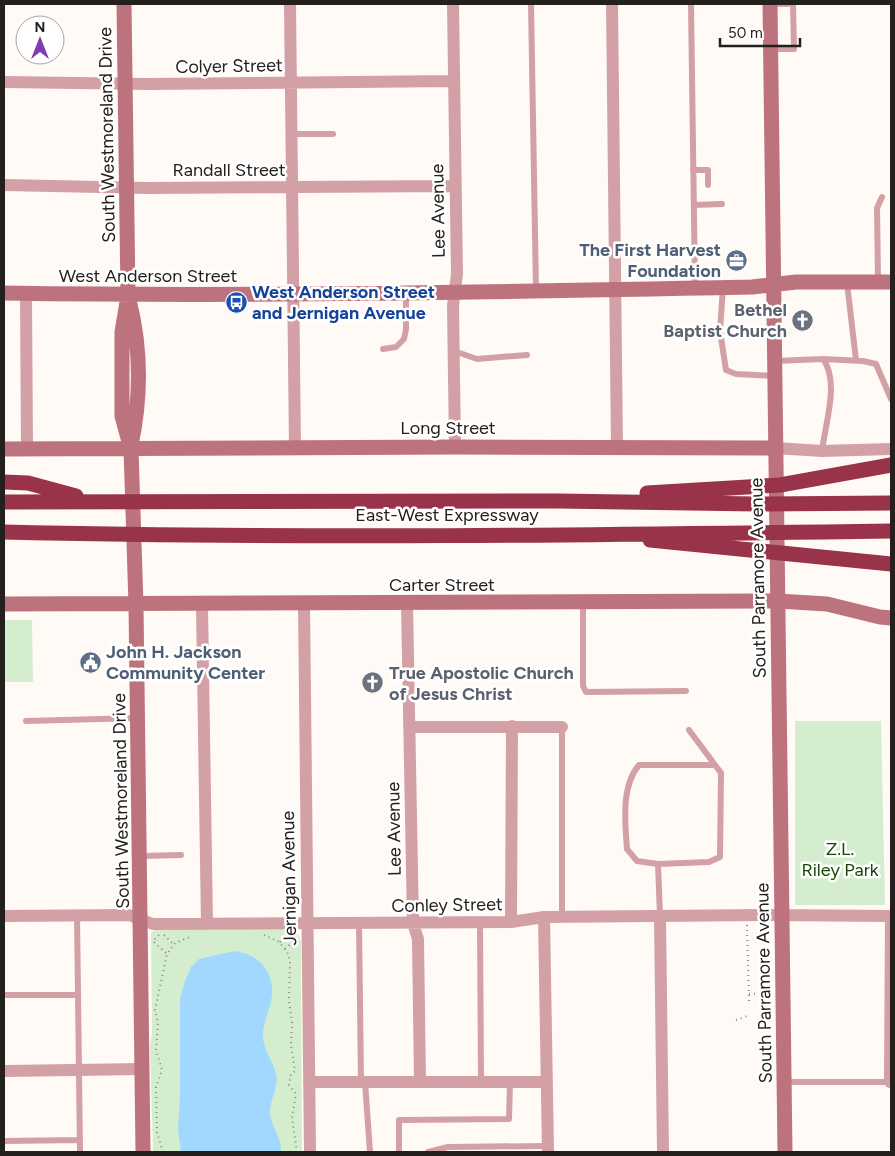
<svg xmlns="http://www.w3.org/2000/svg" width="895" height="1156" font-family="Figtree,sans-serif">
<rect width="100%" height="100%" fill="#fffaf5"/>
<!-- green -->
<path fill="#d5edcf" d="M4 620H32L33 682H4Z
M795 721H881L885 905H795Z
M291 928 296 930 301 941 302 1152H153L150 1044 152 1033 151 933 154 930Z"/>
<!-- water -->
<path fill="#a2d8fd" d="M235 951C253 954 266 962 271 981 276 1001 264 1016 263 1034 262 1048 273 1061 276 1074 279 1087 270 1099 270 1112 270 1126 282 1137 281 1152H181L178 1129 180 1097V999L185 981 191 967 199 959Z"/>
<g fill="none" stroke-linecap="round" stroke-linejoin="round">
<!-- path -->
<path stroke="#8a8682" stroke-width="2" stroke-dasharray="1 4" stroke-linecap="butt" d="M747 925 749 1003
M159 935 153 941 167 954
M164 935 173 944
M264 935 279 942 287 952 290 961 289 1001 292 1022 291 1045 295 1071 291 1074 289 1085 296 1094 292 1117 297 1152
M280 942 287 934
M285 949 296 939
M749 994 768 993
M736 1020 750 1015
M163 1152 157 1133 156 1087 162 1070 156 1050 158 1023 155 1010 167 954 175 943 192 936"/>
<!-- lane -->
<path stroke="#d3a0a6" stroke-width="6" d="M531 4 536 290
M691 4 695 287
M771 4H788
M771 49H794L793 4
M291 134H333
M693 170H708V185
M694 205 722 204
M878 281 877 208 882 197
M847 283 856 360
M723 287 720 331 726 370 736 374 774 376
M383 349 396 347 404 339 406 329V294
M454 351 477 359 527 355
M823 359 863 361 876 364 891 399
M775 361 823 359C840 382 825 424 822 451
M583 603V686L586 692 686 691
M26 721 137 718
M140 856 181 855
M658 864 637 861 627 849C625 822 621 786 639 765H715
M77 915 80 1152
M660 916 658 864 709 862 720 857 721 773 689 730
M562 917V727
M480 922 481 1082
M359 923 361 1082
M4 995H78
M365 1082 370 1152
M785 1082H890
M4 1141 80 1140
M399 1152V1120L509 1119 510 1082
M428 1152 448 1147 547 1146"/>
<!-- street -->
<path stroke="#d3a0a6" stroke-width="12" d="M290 4 295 449
M453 4 457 274 453 306 455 447
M612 4 617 447
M4 82 148 84 454 81
M4 185 147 188 455 186
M26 294 27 449
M775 448 822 451 891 449
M304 604 310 1152
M407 604 413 923 418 939 420 1082
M202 605 207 924
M409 727H562
M4 916 129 915 153 924 511 922 544 917 767 915 891 916
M544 917 548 1152
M660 917 663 1152
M511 922 512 726
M4 1071 143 1069
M309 1082H547
M890 1082 891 916"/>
<!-- secondary -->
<path stroke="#bc737e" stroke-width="15" d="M124 4 128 296 122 332V416L131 449 136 605 143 1152
M770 4 785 1152
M4 293C253 297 503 292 752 287L796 282H891
M129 300C141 347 141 398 131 445
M4 449 455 447 775 448
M4 604 778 601 827 604 880 617 891 618"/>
<!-- highway -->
<path stroke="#983349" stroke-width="15" d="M4 482 28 483 76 496
M647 493 780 485 891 465
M4 502 558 501 756 504 891 503
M4 532C299 539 596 535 891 531
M650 540 891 564"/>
</g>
<!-- icons -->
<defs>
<symbol id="office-disc" viewBox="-11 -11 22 22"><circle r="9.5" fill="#5c6f8a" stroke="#fff"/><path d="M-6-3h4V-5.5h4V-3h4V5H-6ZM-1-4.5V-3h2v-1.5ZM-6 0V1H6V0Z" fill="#fff"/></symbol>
<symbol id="bus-disc" viewBox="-11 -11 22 22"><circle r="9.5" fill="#1a4fb4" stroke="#fff"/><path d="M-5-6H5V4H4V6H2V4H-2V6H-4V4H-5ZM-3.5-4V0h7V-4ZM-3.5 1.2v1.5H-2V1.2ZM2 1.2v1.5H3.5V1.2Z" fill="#fff"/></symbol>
<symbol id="church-disc" viewBox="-11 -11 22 22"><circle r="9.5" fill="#6b7280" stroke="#fff"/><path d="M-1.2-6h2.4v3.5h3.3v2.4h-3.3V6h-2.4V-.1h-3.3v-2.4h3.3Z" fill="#fff"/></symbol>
<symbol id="civic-disc" viewBox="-11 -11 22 22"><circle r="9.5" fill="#5c6f8a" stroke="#fff"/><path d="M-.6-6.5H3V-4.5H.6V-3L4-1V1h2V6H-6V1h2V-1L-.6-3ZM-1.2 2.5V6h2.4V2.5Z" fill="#fff"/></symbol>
</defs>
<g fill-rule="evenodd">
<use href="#office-disc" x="724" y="248" width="25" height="25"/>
<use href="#bus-disc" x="224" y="290" width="25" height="25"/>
<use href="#church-disc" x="790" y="308" width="25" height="25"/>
<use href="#civic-disc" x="78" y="650" width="25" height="25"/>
<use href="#church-disc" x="360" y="670" width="25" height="25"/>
</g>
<g text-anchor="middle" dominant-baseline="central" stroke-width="5" stroke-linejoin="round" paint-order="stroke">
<!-- street labels -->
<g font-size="18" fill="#23201d" stroke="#fff">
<text transform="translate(229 66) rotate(-1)">Colyer Street</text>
<text transform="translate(107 135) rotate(-91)">South Westmoreland Drive</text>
<text x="229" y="170">Randall Street</text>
<text transform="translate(438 211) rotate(-91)">Lee Avenue</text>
<text x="148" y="276">West Anderson Street</text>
<text x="448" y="428">Long Street</text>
<text x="447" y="515">East-West Expressway</text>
<text transform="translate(758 578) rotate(-91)">South Parramore Avenue</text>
<text x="442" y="585">Carter Street</text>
<text transform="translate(121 801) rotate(-91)">South Westmoreland Drive</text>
<text transform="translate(394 829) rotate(-91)">Lee Avenue</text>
<text transform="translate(289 878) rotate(-91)">Jernigan Avenue</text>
<text transform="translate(447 905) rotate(-1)">Conley Street</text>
<text transform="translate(764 983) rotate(-91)">South Parramore Avenue</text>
</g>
<!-- service labels -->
<g font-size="18" font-weight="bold" fill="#4e5e75" stroke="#fff" text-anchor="end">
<text x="721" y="250">The First Harvest<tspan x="721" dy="21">Foundation</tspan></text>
<text x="106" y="652" text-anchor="start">John H. Jackson<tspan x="106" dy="21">Community Center</tspan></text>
</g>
<!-- transit labels -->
<g font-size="18" font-weight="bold" fill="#164399" stroke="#fff" text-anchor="start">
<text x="252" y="292">West Anderson Street<tspan x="252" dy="21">and Jernigan Avenue</tspan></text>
</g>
<!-- worship labels -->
<g font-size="18" font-weight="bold" fill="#5b616d" stroke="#fff" text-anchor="end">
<text x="787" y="310">Bethel<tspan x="787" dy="21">Baptist Church</tspan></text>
<text x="389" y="673" text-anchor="start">True Apostolic Church<tspan x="389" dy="21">of Jesus Christ</tspan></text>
</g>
<!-- park labels -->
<g font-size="18" fill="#174705" stroke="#fff">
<text x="840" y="849">Z.L.<tspan x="840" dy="21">Riley Park</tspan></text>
</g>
</g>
<!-- border -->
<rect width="895" height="1156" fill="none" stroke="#23201d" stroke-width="10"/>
<!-- north arrow -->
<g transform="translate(40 40)"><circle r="24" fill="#ffffff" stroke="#a7a6a5"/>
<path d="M0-4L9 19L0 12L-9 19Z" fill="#7e3db1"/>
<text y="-8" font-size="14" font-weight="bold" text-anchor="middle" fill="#23201d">N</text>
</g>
<!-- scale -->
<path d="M720 38v8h80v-8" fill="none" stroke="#23201d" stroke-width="2.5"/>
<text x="728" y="38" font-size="15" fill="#23201d" stroke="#ffffff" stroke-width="4" paint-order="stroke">50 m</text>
</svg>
